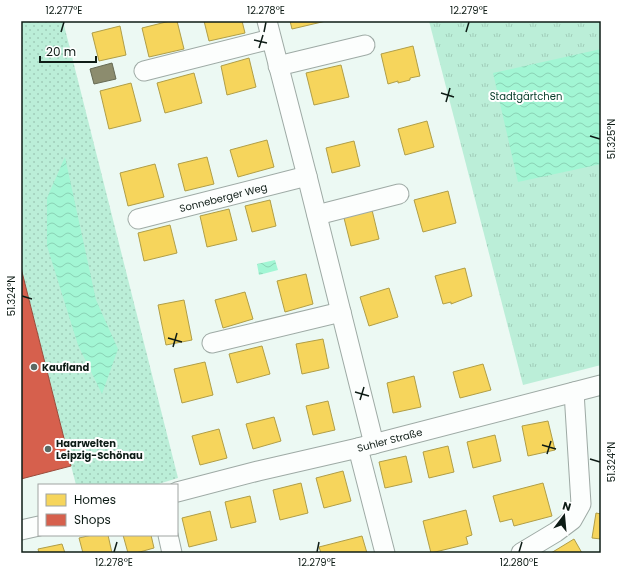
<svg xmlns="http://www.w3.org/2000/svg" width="622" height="574" font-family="Poppins,sans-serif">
<defs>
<pattern id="grass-dots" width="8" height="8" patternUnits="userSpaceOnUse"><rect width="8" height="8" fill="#bbeed8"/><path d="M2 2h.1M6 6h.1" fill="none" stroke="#a0ccb9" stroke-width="1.8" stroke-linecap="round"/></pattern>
<pattern id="park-tufts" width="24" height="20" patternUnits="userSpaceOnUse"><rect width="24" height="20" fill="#bbeed8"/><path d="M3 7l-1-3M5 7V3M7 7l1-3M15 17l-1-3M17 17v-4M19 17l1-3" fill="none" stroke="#a0ccb9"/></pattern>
<pattern id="water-waves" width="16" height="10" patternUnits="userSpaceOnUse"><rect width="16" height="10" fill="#a2f6d4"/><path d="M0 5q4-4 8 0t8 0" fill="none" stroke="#8ad2b5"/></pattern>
</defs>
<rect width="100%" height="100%" fill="#ecf9f3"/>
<!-- grass -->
<path fill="url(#grass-dots)" d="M21 21H63L178 478 155 485H76L21 268Z"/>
<!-- park -->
<path fill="url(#park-tufts)" d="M429 21H601V365L523 385Z"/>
<!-- water -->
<path fill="url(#water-waves)" d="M601 49V164L518 182 493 73Z
M65 157 96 300 118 349 102 394 78 345 47 246V198Z
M275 260 278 270 259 275 257 264Z"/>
<!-- homes -->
<path fill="#f6d55c" stroke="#b09e47" d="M170 21H177L184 49 149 57 142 28Z
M204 21H242L245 33 209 41Z
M290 21H326L292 29Z
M120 26 126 55 99 61 92 33Z
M413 46 420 76 410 78V80L398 83V81L388 84 381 54Z
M249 58 256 87 227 95 221 66Z
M341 65 349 97 314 105 306 73Z
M194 73 202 103 165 113 157 83Z
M131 83 141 121 109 129 100 91Z
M427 121 434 147 405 155 398 129Z
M267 140 274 167 238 177 230 150Z
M354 141 360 166 332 173 326 148Z
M207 157 214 184 185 191 178 164Z
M155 164 164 197 128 206 120 173Z
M448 191 456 223 423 232 414 200Z
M270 200 276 226 252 232 245 206Z
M229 209 237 240 207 247 200 216Z
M372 210 379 239 351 246 344 218Z
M170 225 177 253 144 261 138 233Z
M465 268 472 296 451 304V302L443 304 435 276Z
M306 274 313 304 285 312 277 281Z
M389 288 398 317 369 326 360 297Z
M245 292 253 319 223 328 215 300Z
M184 300 192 340 166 345 158 305Z
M323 339 329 368 302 374 296 344Z
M262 346 270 374 237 383 229 354Z
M205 362 213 395 182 403 174 369Z
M483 364 491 390 460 398 453 372Z
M414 376 421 407 393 413 387 383Z
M328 401 335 430 313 435 306 406Z
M274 417 281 441 253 449 246 424Z
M548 421 555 450 528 456 522 426Z
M219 429 227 458 200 465 192 436Z
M495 435 501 461 473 468 467 442Z
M448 446 454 472 429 478 423 452Z
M406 456 412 482 385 488 379 462Z
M343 471 351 501 324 508 316 478Z
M301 483 308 513 280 520 273 490Z
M543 483 552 516 514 526 512 519 500 522 493 496Z
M250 496 256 522 231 528 225 502Z
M466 510 472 535 466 537 468 544 431 553 423 521Z
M210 511 217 540 189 547 182 518Z
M596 513 601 514V539L592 538Z
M92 535H108L112 553H83L79 538Z
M123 535H151L154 548 136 553H128Z
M362 536 367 553H321L319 547Z
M574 539 582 553H551Z
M62 544 65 553H39L38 549Z"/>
<!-- shops -->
<path fill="#d6604d" stroke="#9a4c3c" d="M21 268 71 466 21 479Z"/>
<!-- industry -->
<path fill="#8c8c6e" stroke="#666a54" d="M112 63 116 79 94 84 90 69Z"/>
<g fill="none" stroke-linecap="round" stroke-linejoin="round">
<defs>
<g id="minor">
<path d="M267 21 307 176 374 444"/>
<path d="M278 66 365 45"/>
<path d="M144 71 271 39"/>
<path d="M317 215 399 194"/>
<path id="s1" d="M138 219 307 176"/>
<path d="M212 343 341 312"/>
<path d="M358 448 385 553"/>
<path id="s2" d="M177 492 258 471 358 448 601 385"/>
<path d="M21 530 39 526"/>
<path d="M168 535 172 553"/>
<path d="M521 553 556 532 572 520 581 504 574 392"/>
</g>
</defs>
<!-- minor casing -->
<use href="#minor" stroke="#9eaaa5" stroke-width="21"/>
<!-- minor -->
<use href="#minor" stroke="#fcfefd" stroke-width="19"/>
</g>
<!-- ticks -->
<path fill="none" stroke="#0e1c16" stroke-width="1.5" d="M61 32 64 22M264 32 266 22M466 32 469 22M254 40 267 43M259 48 263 35M441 93 454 97M446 102 450 88M590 136 600 139M22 296 32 299M168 338 182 342M173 347 177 333M355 392 369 396M360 400 364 387M542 445 556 449M547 454 551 441M590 459 600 462M114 552 117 542M317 552 319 542M519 552 522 542"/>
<!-- markers -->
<g fill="#5c6963" stroke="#fff" stroke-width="1.5">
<circle cx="34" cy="367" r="4"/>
<circle cx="48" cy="449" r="4"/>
</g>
<g text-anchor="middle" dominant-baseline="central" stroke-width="4" stroke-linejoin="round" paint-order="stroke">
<!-- park labels -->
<g font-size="10" fill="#0e412f" stroke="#fff">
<text x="526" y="96">Stadtgärtchen</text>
</g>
<!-- street labels -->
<g font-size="10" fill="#0e1c16" stroke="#fff">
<text stroke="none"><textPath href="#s1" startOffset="88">Sonneberger Weg</textPath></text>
<text stroke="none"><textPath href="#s2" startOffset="219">Suhler Straße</textPath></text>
</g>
<!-- poi labels -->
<g font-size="10" font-weight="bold" fill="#0e1c16" stroke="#fff" text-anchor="start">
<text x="42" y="367">Kaufland</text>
<text x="56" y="443">Haarwelten<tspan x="56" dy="12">Leipzig-Schönau</tspan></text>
</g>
</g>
<!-- border -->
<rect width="622" height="574" fill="none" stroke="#ffffff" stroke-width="44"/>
<!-- legend -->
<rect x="38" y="484" width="140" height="52" fill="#ffffff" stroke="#9fa4a2"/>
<rect x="46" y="494" width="20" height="12" fill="#f6d55c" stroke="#9fa4a2"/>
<text x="74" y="504" font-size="12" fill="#0e1c16">Homes</text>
<rect x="46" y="514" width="20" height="12" fill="#d6604d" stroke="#9fa4a2"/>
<text x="74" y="524" font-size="12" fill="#0e1c16">Shops</text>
<!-- north arrow -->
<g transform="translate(564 516) rotate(16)" stroke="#ffffff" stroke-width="3" paint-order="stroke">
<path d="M0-3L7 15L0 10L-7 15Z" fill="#0e1c16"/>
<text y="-6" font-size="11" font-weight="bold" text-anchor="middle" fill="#0e1c16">N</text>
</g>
<!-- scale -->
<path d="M40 56v6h56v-6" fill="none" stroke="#0e1c16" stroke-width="2"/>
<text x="46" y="56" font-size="12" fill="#0e1c16" stroke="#ffffff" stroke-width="3" paint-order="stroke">20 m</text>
<rect x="22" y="22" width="578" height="530" fill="none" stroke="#0e1c16" stroke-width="1.5"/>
<g font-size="10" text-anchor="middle" fill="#0e1c16">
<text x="64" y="14">12.277°E</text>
<text x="266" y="14">12.278°E</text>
<text x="469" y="14">12.279°E</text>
<text transform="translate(611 139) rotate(-90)" y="4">51.325°N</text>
<text transform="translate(11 296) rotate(-90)" y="4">51.324°N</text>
<text transform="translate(611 462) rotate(-90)" y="4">51.324°N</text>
<text x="114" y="566">12.278°E</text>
<text x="317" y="566">12.279°E</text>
<text x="519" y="566">12.280°E</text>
</g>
</svg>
